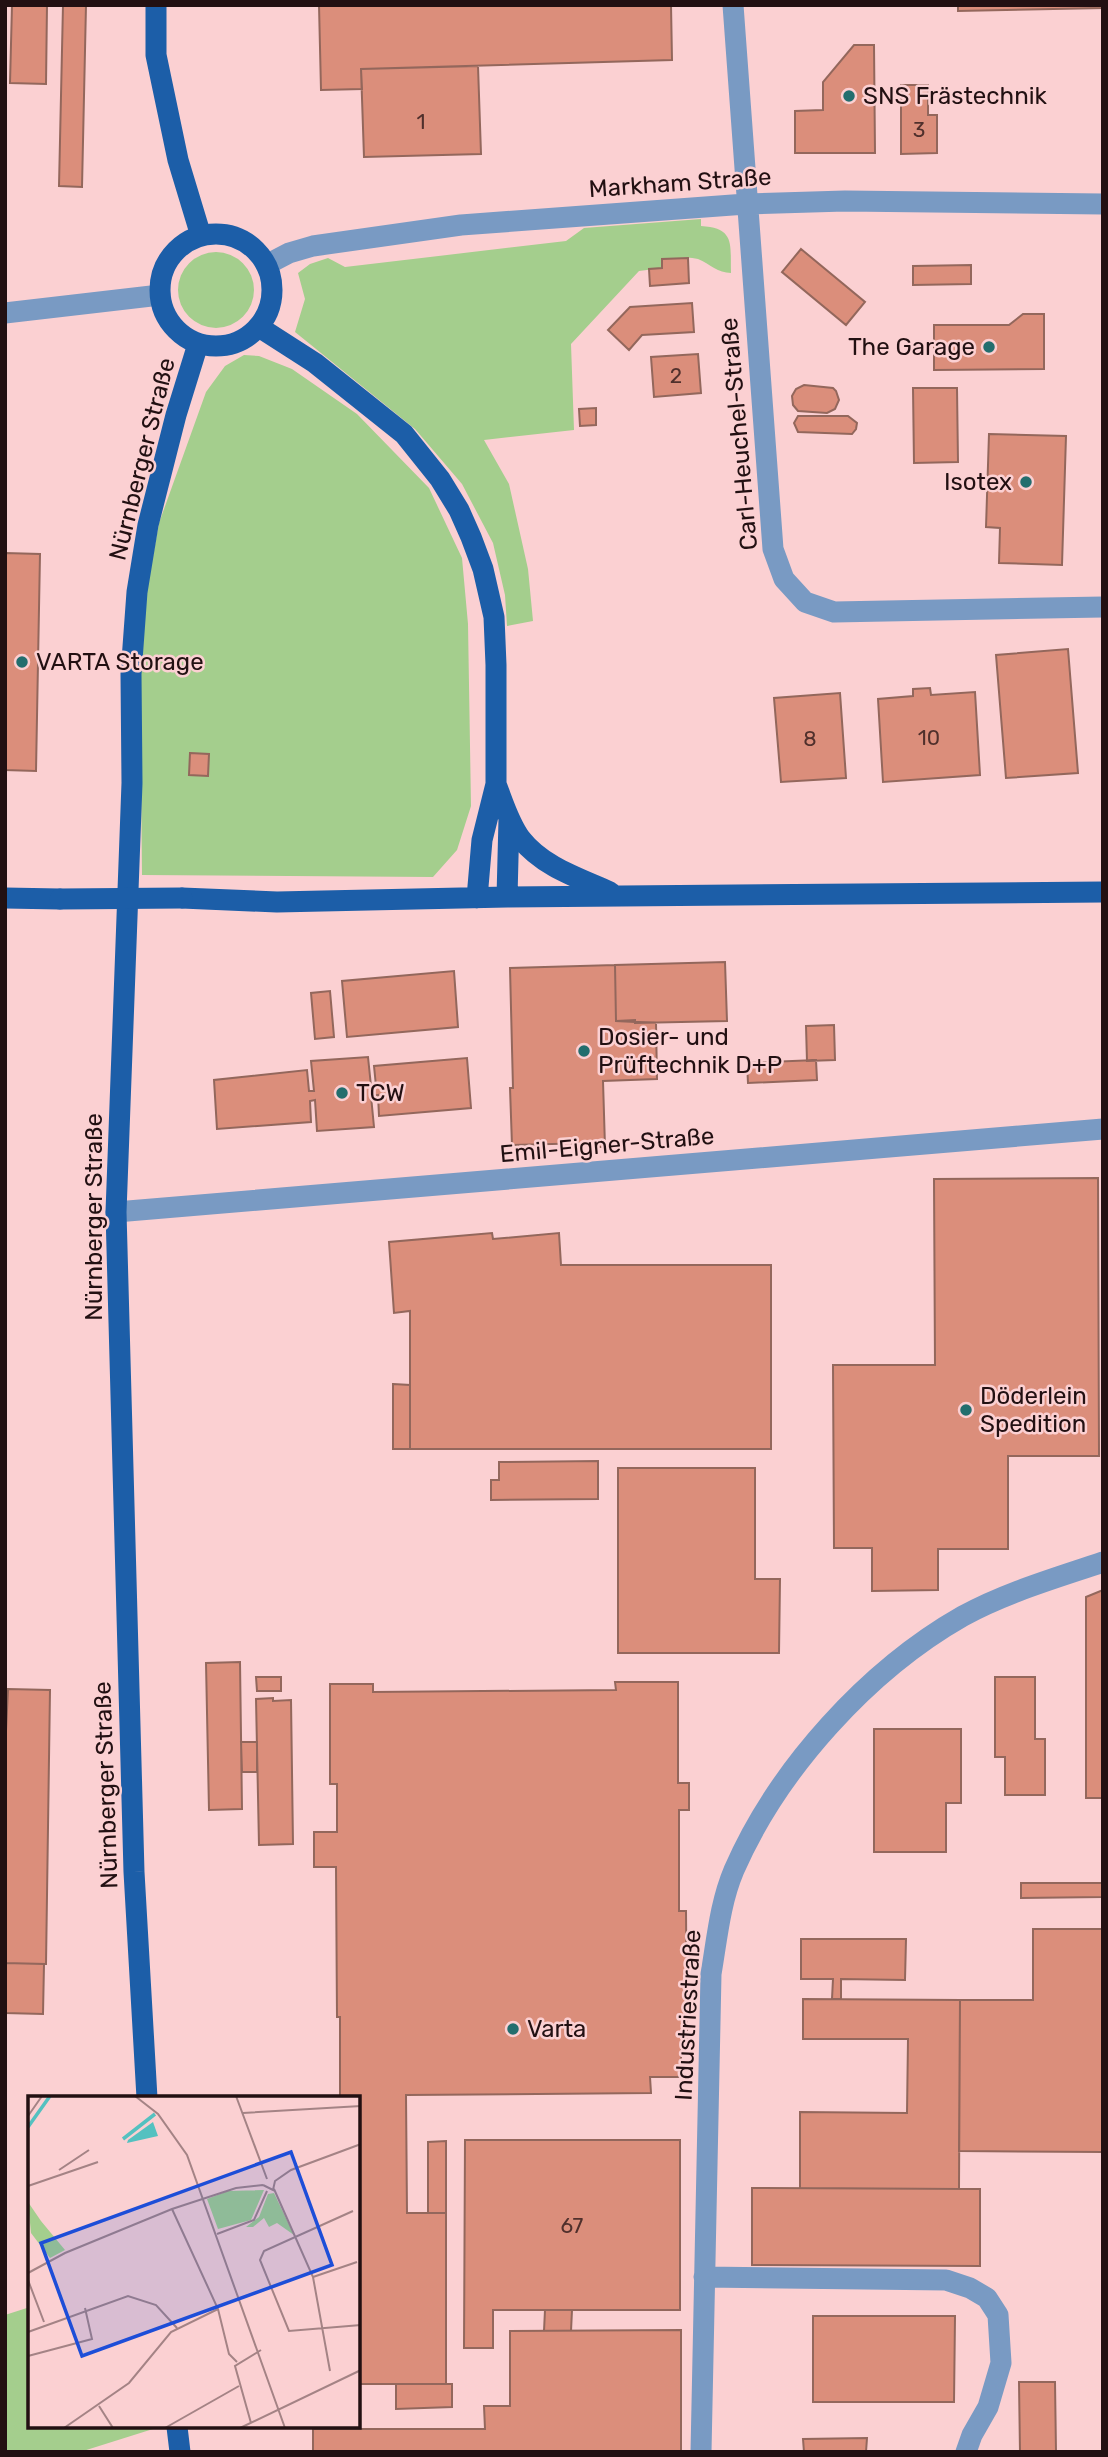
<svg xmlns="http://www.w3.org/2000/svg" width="1108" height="2457" font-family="Rubik,sans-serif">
<rect width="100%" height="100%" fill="#fbd0d2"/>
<!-- green -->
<path fill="#a4ce8d" d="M701 219V226C736 228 730 245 731 273 718 273 710 264 698 259 687 256 674 259 662 259V268L639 271 571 344 574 430 484 440 509 484 528 569 533 621 507 626 505 595 493 543 462 484 415 429 295 332 305 299 298 273 310 264 328 258 345 267 566 241 584 228Z
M178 290a38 38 0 1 1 76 0a38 38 0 1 1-76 0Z
M244 355 259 356 292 369 357 414 429 488 462 558 468 624 471 806 457 850 433 877 142 875 140 672 146 594 159 523 206 392 225 366Z
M30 2307V2427L153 2429 80 2452H5V2315Z"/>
<!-- building -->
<path fill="#db8e7b" stroke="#93675c" stroke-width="2" d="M12 5H47L46 84 10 83Z
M63 5H86L82 187 59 186Z
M319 5H671L672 60 361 69 362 89 321 90Z
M958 5H1103V8L958 11Z
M854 45H874L875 153H795V111L823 110V82Z
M478 66 481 154 364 157 361 69Z
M901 85H928V115H937V153L901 154Z
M801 249 865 302 846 325 782 272Z
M688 258 689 283 650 286 649 269 662 268V259Z
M971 265V284L913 285V266Z
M692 303 694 332 642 335 629 350 608 330 630 307Z
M1023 314H1044V369L934 370V325H1009Z
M698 354 701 393 654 397 651 357Z
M804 385 833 388 836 391 839 400 835 409 827 413 798 411 793 405 792 396 796 389Z
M913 388H957L958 462 914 463Z
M596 408V425L580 426 579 409Z
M798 416H848L857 423 856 429 852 434 798 432 794 423Z
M989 434 1066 436 1062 565 999 563 1000 528 986 527Z
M5 553 40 554 36 771 5 770Z
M1068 649 1078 773 1006 778 996 655Z
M930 688 931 695 975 692 980 775 883 782 878 699 913 696V689Z
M840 693 846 778 781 782 774 698Z
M190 753 209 754 208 776 189 775Z
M725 962 727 1021 635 1023V1020L616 1021 615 965Z
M615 965 616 1021 656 1023 657 1079 603 1081 605 1147H592V1143L512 1145 510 1088H513L510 968Z
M454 971 458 1027 347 1037 342 981Z
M330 991 334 1037 315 1039 311 993Z
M834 1025 835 1060 807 1061 806 1026Z
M368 1057 371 1086H376L374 1066 467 1058 471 1108 379 1116 378 1095 371 1096 374 1127 317 1131 315 1100 310 1101 311 1122 217 1129 214 1080 307 1070 309 1091H314L311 1061Z
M816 1060 817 1080 748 1083 747 1063Z
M1098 1178 1099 1456H1008V1549H938V1590L872 1591V1548H834L833 1365H935L934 1179Z
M492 1233 493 1239 559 1233 561 1265H771V1449H410V1311L394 1313 389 1242Z
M393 1384 410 1385V1449H393Z
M598 1461V1499L491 1500V1480H499V1462Z
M618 1468H755V1579H780L779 1653H618Z
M1103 1590V1798H1086V1597Z
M240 1662 242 1809 209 1810 206 1663Z
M256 1677H281V1691H257Z
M995 1677H1035V1739H1045V1795H1005V1757H995Z
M615 1682H678V1783H689V1810H679V1911H686L687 2041H681V2077H650L651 2093 406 2095 407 2213H446V2384H359V2098H340V2017H337L336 1867H314V1832H337V1784H330V1684H373V1692L616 1690Z
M8 1689 50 1690 46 1964 5 1963V1752Z
M273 1698V1701L291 1700 293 1844 259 1845 256 1699Z
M874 1729H961V1803H946V1852H874Z
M241 1742H257V1772H242Z
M1021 1883H1103V1897L1021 1898Z
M1033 1929H1103V2152L959 2151 960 2000H1033Z
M801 1939H906L905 1980 841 1979V1999H832L833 1979H801Z
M5 1963 44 1964 43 2014 5 2013Z
M803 1999 960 2000 959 2189 800 2188V2112L907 2113 908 2039H803Z
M465 2140H680V2310H493V2348H464Z
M446 2141V2213H428V2142Z
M752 2188 980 2189V2266L752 2265Z
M545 2310H572L571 2331H544Z
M813 2316H955L954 2402H813Z
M681 2330V2452H313V2429H485L484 2406H510V2331Z
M1019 2382H1055L1056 2452H1020Z
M396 2384H452V2407L396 2409Z
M867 2438 866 2452H804L803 2439Z"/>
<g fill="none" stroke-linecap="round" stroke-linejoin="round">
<!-- minor -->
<path stroke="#799ac3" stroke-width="21" d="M733 5 773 549 784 579 805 602 834 612 1103 607
M266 265 289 253 313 246 461 225 746 204 845 201 1103 204
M5 313 160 295
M116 1212 1103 1129
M704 2277 946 2280 970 2288 987 2298 998 2315 1001 2363 988 2407 972 2435 966 2452
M701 2452 711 1974C717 1939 720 1903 734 1870 778 1769 868 1670 963 1616 1007 1592 1056 1578 1103 1562"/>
<!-- major -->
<path stroke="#1c5ea8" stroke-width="21" d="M156 5V55L178 160 201 236
M160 290a56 56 0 1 1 112 0a56 56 0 1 1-112 0Z
M259 327 315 363 404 434 440 479 459 510 471 537 483 569 494 617 496 665V784L482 840 477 898
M496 784C503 802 509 823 521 839 543 867 579 878 610 892
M507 897 509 819
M5 898 60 899
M182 898 277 902 507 897 1103 892
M147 2098 134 1872 116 1212 132 783 131 674 137 592 148 525 176 415 198 344
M177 2427 180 2452"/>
<!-- major-bridge -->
<path stroke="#1c5ea8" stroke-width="21" d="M60 899 182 898"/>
</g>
<!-- markers -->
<g fill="#236e6e" stroke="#fbd0d2" stroke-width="2.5">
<circle cx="849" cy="96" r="7"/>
<circle cx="989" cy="347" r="7"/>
<circle cx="1026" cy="482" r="7"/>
<circle cx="22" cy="662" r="7"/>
<circle cx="584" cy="1051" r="7"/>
<circle cx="342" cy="1093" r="7"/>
<circle cx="966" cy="1410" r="7"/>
<circle cx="513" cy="2029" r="7"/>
</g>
<g text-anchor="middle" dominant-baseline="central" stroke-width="5" stroke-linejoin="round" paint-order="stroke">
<!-- number labels -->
<g font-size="21" fill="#50302c">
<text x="421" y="121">1</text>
<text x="919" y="129">3</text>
<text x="676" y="375">2</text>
<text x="929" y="737">10</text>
<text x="810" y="738">8</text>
<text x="572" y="2225">67</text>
</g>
<!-- poi labels -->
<g font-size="24" fill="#221012" stroke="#fbd0d2" text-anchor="start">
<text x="863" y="96">SNS Frästechnik</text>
<text x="975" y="347" text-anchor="end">The Garage</text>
<text x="1012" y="482" text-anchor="end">Isotex</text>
<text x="36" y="662">VARTA Storage</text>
<text x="598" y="1037">Dosier- und<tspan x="598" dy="28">Prüftechnik D+P</tspan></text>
<text x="356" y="1093">TCW</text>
<text x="980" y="1396">Döderlein<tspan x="980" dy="28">Spedition</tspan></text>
<text x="527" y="2029">Varta</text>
</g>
<!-- street labels -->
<g font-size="24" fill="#221012" stroke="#fbd0d2">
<text transform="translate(680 183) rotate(-4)">Markham Straße</text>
<text transform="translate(739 434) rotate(-95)">Carl-Heuchel-Straße</text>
<text transform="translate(142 459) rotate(-76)">Nürnberger Straße</text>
<text transform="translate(607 1145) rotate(-5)">Emil-Eigner-Straße</text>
<text transform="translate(94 1217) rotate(-90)">Nürnberger Straße</text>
<text transform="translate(106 1785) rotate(-92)">Nürnberger Straße</text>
<text transform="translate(688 2015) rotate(-87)">Industriestraße</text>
</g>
</g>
<!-- overview -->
<g transform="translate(28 2096)">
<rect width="332" height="332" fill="#fbd0d2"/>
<path d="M236 94 223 124 190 133 179 103 200 95ZM246 97 266 139 249 127 241 131 236 122 225 131H218L231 121 240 98ZM0 106 13 125 37 154 22 162 3 137Z" fill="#a4ce8d"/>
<path d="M125 26 130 40 99 47 100 44Z" fill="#54c1c0"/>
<path fill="none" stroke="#54c1c0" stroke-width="3.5" d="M0 31 22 0M95 43 127 18"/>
<path fill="none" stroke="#a48385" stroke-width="2" d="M107 0 130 18 159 59 257 332M208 0 239 83M215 17 333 10M0 20 14 0M31 74 61 54M235 89 245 94 247 85 263 74 333 48M0 90 70 66M246 93 285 181 302 275M144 113 190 213 201 258 209 266M325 115 236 155 232 164 261 235 333 229M189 138 226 124 239 95M0 177 37 157 144 113 208 92 235 89M285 181 329 166M0 184 16 226M0 236 100 200 128 209 149 232M0 260 64 243 57 212M71 310 85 332M223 327 207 270 233 254M36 332 101 287 143 236 190 213M137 332 211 290M212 332 333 274"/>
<path fill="#1d4ed8" fill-opacity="0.15" stroke="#1d4ed8" stroke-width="3.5" d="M263 56 304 169 54 260 13 147Z"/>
<rect width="332" height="332" fill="none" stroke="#221012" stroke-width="3.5"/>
</g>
<!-- border -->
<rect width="1108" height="2457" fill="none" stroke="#221012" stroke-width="14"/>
</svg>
